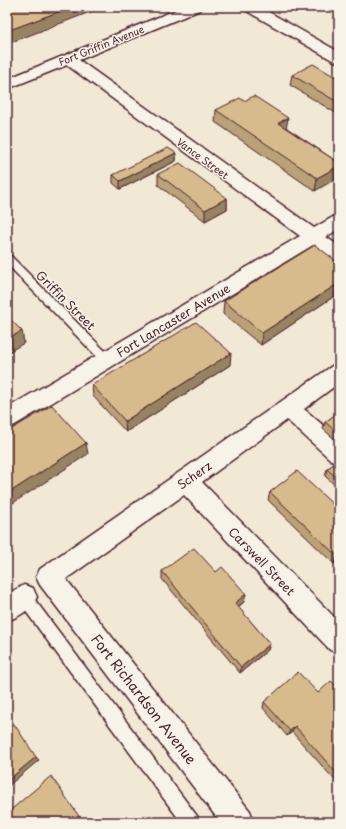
<svg xmlns="http://www.w3.org/2000/svg" width="346" height="829" font-family="'Playpen Sans',sans-serif">
<rect width="100%" height="100%" fill="#f1e8d6"/>
<filter id="ink" filterUnits="userSpaceOnUse"><feTurbulence type="fractalNoise" baseFrequency=".025" numOctaves="2"/><feDisplacementMap in="SourceGraphic" scale="8" xChannelSelector="R" yChannelSelector="G"/><feConvolveMatrix kernelMatrix="1 2 1 2 8 2 1 2 1" color-interpolation-filters="sRGB"/></filter>
<g filter="url(#ink)">
<g fill="none" stroke-linecap="round" stroke-linejoin="round">
<defs>
<path id="lane" d="M7 254 11 256 110 356 112 359 110 362 106 363 102 362 7 264Z
M24 590 29 592 197 816 199 822H181L19 602 17 597 19 592Z"/>
<path id="street" d="M183 7H202L200 10 79 60 314 228 333 217 339 215V229L326 237 339 246V261L332 260 313 245 15 425 7 428V408L300 236 67 65 7 89V79Z
M243 7H260L339 52V62L334 61 245 10Z
M339 364V383L304 409 339 439V463L331 460 287 420 202 482 339 622V654L330 650 184 495 66 579 250 811 254 822H220L40 585 36 577 40 569 332 366Z
M24 585 33 588 37 597C31 610 20 616 7 621V594Z"/>
</defs>
<!-- lane casing -->
<use href="#lane" stroke="#4a1f2b" stroke-width="3"/>
<!-- street casing -->
<use href="#street" stroke="#4a1f2b" stroke-width="3"/>
<!-- lane -->
<use href="#lane" fill="#f7f3e8" fill-rule="evenodd"/>
<!-- street -->
<use href="#street" fill="#f7f3e8" fill-rule="evenodd"/>
</g>
<!-- wall -->
<path fill="#baa178" stroke="#4a1f2b" d="M292 75 339 79V115L290 85Z
M216 110 287 128 339 163 315 191 215 122Z
M176 153V161L120 189 113 183V175Z
M158 174 227 198V209L205 221 158 185Z
M339 263V293L261 345 223 314 224 301Z
M230 365 126 432 93 396 92 385Z
M339 412V443L323 429 325 422Z
M339 460V489L325 476 327 469Z
M270 492 339 510V560L334 564 268 500Z
M162 571 216 572 244 602 238 607 270 644 268 650 240 673 162 579Z
M339 689V785L292 732 287 736 263 708 264 702Z"/>
<!-- shaded-wall -->
<path fill="#978362" stroke="#4a1f2b" d="M71 7H103L7 44V31Z
M288 118 286 130 278 123Z
M176 153V161L120 189V181Z
M339 166V177L315 191 317 178Z
M227 198V209L205 221V210Z
M339 283V293L261 345 262 333Z
M22 331 24 343 7 353V339Z
M231 353 230 365 126 432 125 421Z
M86 443 88 454 7 507V494Z
M339 554V560L334 564 337 556Z
M246 594 244 602 233 610 235 603Z
M270 644 268 650 240 673 241 667Z
M7 711H8L10 715 7 718Z
M295 726 292 732 287 736 290 731Z
M36 757 39 760 7 787V781Z"/>
<!-- building -->
<path fill="#d8bb8c" stroke="#4a1f2b" d="M7 7H71L7 31Z
M313 64 339 79V103L292 75Z
M254 96 288 118 278 123 339 163V166L317 178 216 110 240 98 244 101Z
M168 148 176 153 120 181 113 175Z
M180 163 227 198 205 210 158 174Z
M315 245 339 263V283L262 333 224 301Z
M7 316 22 331 7 339Z
M196 322 231 353 125 421 92 385Z
M52 405 86 443 7 494V432Z
M339 412V434L325 422Z
M339 460V480L327 469Z
M297 471 339 510V554L337 556 270 492Z
M194 548 216 572 222 567 246 594 235 603 270 644 241 667 162 571Z
M298 672 318 693 331 681 339 689V776L295 726 290 731 264 702Z
M14 724 36 757 7 781V730Z
M51 776 83 822H8L7 821V813Z"/>
</g>
<g text-anchor="middle" dominant-baseline="central" stroke-width="3" stroke-linejoin="round" paint-order="stroke">
<!-- far-street labels -->
<g font-size="10" fill="#4a1f2b" stroke="#f7f3e8">
<text transform="translate(101 45) rotate(-22)">Fort Griffin Avenue</text>
<text transform="translate(203 158) rotate(36)">Vance Street</text>
</g>
<!-- street labels -->
<g font-size="12" fill="#4a1f2b" stroke="#f7f3e8">
<text transform="translate(66 300) rotate(45)">Griffin Street</text>
<text transform="translate(173 320) rotate(-31)">Fort Lancaster Avenue</text>
<text transform="translate(194 475) rotate(-35)">Scherz</text>
<text transform="translate(262 561) rotate(46)">Carswell Street</text>
</g>
<!-- near-street labels -->
<g font-size="14" fill="#4a1f2b" stroke="#f7f3e8">
<text transform="translate(144 699) rotate(52)">Fort Richardson Avenue</text>
</g>
</g>
<!-- margin -->
<rect width="346" height="829" fill="none" stroke="#f7f3e8" stroke-width="24"/>
<rect x="12" y="12" width="322" height="805" fill="none" stroke="#4a1f2b" stroke-width="1.5" filter="url(#ink)"/>
</svg>
